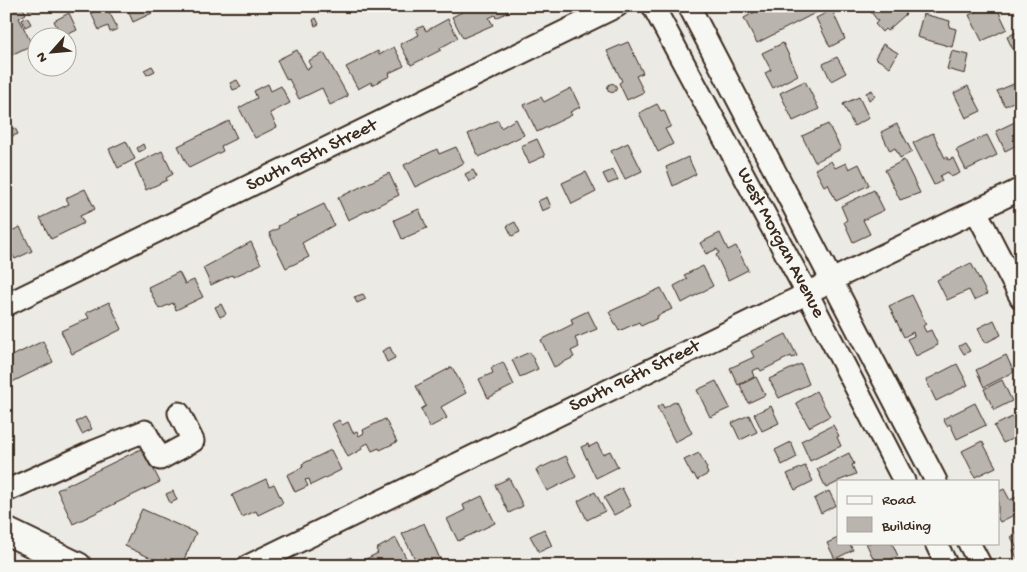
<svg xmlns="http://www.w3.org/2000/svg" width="1027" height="572" font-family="'Gochi Hand',sans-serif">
<rect width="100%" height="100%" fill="#ebeae5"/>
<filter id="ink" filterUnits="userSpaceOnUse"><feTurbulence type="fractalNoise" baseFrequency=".02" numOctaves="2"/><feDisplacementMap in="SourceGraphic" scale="10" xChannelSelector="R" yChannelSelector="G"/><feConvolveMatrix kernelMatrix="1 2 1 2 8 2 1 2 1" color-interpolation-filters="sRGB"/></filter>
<g filter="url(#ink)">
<!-- building -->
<path fill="#bab4ae" stroke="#3b2a1e" d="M6 6H22L26 14 19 18 32 45 11 55 6 45Z
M27 6H38L29 11Z
M39 6H52L41 11Z
M106 6 118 29 110 32 108 26 99 30 91 13Z
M126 6H148L152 13 133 22Z
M474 6H505L508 12 496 18 495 15 489 18 493 25 463 38 452 17Z
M766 6H776L779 12 790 6H817L819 11 757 43 744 18Z
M871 6H901L900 7 906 14 887 31 885 29 882 32 875 24 878 21 868 8Z
M988 6 990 11 997 8 1007 29 982 41 969 15Z
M832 10 845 39 830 47 816 18Z
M69 13 77 30 62 37 54 21Z
M923 14 950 21 949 27 956 29 952 47 917 37Z
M27 17 31 24 25 27 22 20Z
M316 18 319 24 315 26 313 20Z
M448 19 458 38 440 48 441 50 411 65 400 44 419 35 416 29 423 26 426 31Z
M45 28 49 37 48 38H43L40 31Z
M1021 30V49L1014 52 1007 37Z
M628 42 643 73 636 76 644 92 627 100 619 83 622 81 607 51Z
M783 43 798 75 773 88 765 73 771 70 762 53Z
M883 44 898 53 890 67 875 58Z
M394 47 404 66 389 73 390 76 372 85 371 82 358 89 346 67 378 51 379 55Z
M297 50 307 69 311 67 308 61 324 53 348 96 330 105 322 88 299 99 289 79 287 80 277 60Z
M952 51 969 55 965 74 947 69Z
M6 53 12 64 6 67Z
M837 57 846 73 831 81 823 64Z
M152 66 155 71 147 75 144 70Z
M237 80 241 87 233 90 230 83Z
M805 81 819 109 793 121 780 93Z
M1016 83 1021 93V98L1005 106 997 91Z
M607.5 88a4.5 4.5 0 1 1 9 0a4.5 4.5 0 1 1-9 0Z
M268 84 271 91 281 86 290 103 270 113 277 127 255 138 239 108 257 98 254 91Z
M968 86 981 111 966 118 954 93Z
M571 88 580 107 570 112 572 115 537 132 524 105 541 97 544 102Z
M872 90 875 96 869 100 866 93Z
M859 97 869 118 854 126 843 104Z
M657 104 661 111 664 110 670 124V127L665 129 673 144 658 152 639 113Z
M516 119 524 135 479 157 468 134 498 120 501 128Z
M1021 119V143L1005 151 996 131Z
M229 121 237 138 221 146 223 151 189 168 178 146Z
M828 124 841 149 815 162 802 136Z
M897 124 912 152 900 158 895 148 890 151 881 132Z
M15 128 18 134 13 136 10 130Z
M933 133 945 158 947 157 948 160 953 158 960 173 951 177 948 172 940 176 942 181 934 185 913 143Z
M987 135 997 155 966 170 956 150Z
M537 139 545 156 529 163 521 146Z
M126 141 135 159 118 168 109 149Z
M628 143 642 171 625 179 611 151Z
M143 144 145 149 139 152 137 148Z
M456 147 464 163 415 187 404 165 437 149 439 154Z
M162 151 173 174 166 178 167 180 146 190 135 164Z
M688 157 696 174 673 186 666 167Z
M904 160 920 193 900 200 885 170Z
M831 161 835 168 846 163 849 169 859 164 869 185 836 201 828 184 824 186 815 169Z
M473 170 477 177 469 182 465 174Z
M613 170 618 180 608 184 603 174Z
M586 172 596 192 572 204 562 183Z
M389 173 399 195 348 220 338 198Z
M85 189 95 209 80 216 84 223 51 239 40 218 69 204 66 198Z
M874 190 884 210 863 220 870 234 853 242 844 222 847 220 841 206Z
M547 197 551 207 542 211 538 201Z
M324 204 334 225 302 243 309 257 286 268 269 233 279 228 278 226Z
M419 209 427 228 402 239 394 220Z
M515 222 520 232 512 236 507 226Z
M20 227 32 251 15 259 12 254 6 257V231L7 233Z
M720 233 728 250 736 246 748 270 728 280 716 255 719 253 717 249 706 254 700 243Z
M251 242 261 264 233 277 232 275 211 285 203 268Z
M971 263 987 294 974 300 969 290 947 300 937 280Z
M703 266 713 286 682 303 674 286 687 279 684 275Z
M179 272 185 284 194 280 203 297 176 310 173 303 159 309 148 287Z
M661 288 672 309 657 316 658 318 641 326 639 322 619 331 609 312Z
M363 294 366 299 357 303 354 297Z
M912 295 926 324 923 326 926 332 931 330 938 345 916 356 907 339 914 336 913 332 904 337 889 306Z
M109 302 122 329 72 354 61 331 89 318 86 313Z
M221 304 226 314 220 317 215 307Z
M588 311 597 329 575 338 579 347 571 351 574 357 554 367 541 340 573 324 571 319Z
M994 320 1001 335 985 343 978 328Z
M786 334 797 356 792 358 791 356 761 371 759 368 752 371 754 377 738 385 730 368 754 357 751 351Z
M43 341 53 362 6 385V359Z
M965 343 970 351 964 354 959 346Z
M390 347 395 358 387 362 382 351Z
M530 352 538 369 520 377 512 360Z
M1006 355 1014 372 984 387 976 370Z
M503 362 514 385 488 398 479 379 493 373 491 368Z
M801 364 809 384 779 398 769 379Z
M957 364 968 385 936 401 926 380Z
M452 367 466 393 441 407 447 418 430 427 421 409 426 406 416 386Z
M756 377 765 395 748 403 740 385Z
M1002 380 1012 401 994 410 984 389Z
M716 381 730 408 710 417 697 390Z
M816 391 830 416 809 427 796 403Z
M676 401 692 433 675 442 657 407 662 404 664 408Z
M975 403 986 425 957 439 950 424 947 426 943 419Z
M771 406 779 423 762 431 754 414Z
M749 415 757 432 740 440 732 423Z
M85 417 92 429 82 434 76 422Z
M1012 417 1021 435 1003 443 994 426Z
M385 419 397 442 380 450 379 448 372 451 368 443 361 447 362 449 348 457 332 424 339 420 342 425 348 422 353 433 357 431 359 436 364 433 363 430Z
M833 425 839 436 837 437 841 446 810 461 801 441Z
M982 441 996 467 975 477 962 451Z
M791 442 797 457 782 465 775 450Z
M597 443 603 454 610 451 618 467 596 478 581 447 588 444 589 447Z
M143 448 160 482 73 524 57 490Z
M331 450 341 470 311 485 309 479 305 480 308 486 295 492 287 475 303 467 302 464Z
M699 453 707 468 706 469 708 474 697 480 694 474 692 475 684 460Z
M849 453 854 464 852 465 856 474 838 481V482L826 488 817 469Z
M566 456 576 477 547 491 536 470Z
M805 466 813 481 795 490 787 474Z
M509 478 523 506 509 513 495 485Z
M266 479 269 486 274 484 283 503 258 515 256 511 242 517 232 495Z
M622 488 631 506 614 515 604 498Z
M1004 489 1010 500 1016 497 1020 506 1014 510 1016 514 1000 522 998 519V492Z
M173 491 177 500 170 503 166 494Z
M829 491 836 505 821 513 814 499Z
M595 492 605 511 587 520 578 501Z
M482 496 495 523 458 541 447 519 465 510 463 505Z
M142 509 196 533 181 566H168L125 546Z
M424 523 440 559 428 565 425 559 417 563 402 534Z
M544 529 552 546 539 552 530 536Z
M1021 532V566L1013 550 1017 548 1011 537Z
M396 538 409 564 406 566H362L360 562 378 553 376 549Z
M838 538V543H849L853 550 835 559 827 543Z
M866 543H892L898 556 877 566Z
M351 557 355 566H332Z
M465 560 468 566H452Z"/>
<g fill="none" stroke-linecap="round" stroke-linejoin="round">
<defs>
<path id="minor" d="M653 6 807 293 904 481
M689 6 936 481
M976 211 1021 298
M6 305 617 6
M6 491 95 451 145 431 160 459 193 441 179 413
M936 543 947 566
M969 543 981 566
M248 566 792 301 846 273 1021 189"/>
<path id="major" d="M6 531 78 566"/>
</defs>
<!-- minor casing -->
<use href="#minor" stroke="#3b2a1e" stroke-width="25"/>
<!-- major casing -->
<use href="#major" stroke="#3b2a1e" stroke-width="30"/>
<!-- minor -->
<use href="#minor" stroke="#f6f6f2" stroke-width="21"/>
<!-- major -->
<use href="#major" stroke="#f6f6f2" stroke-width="26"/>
</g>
</g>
<g text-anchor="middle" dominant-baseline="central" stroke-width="4" stroke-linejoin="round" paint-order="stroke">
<!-- street labels -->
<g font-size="19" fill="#3b2a1e" stroke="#f6f6f2">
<text transform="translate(312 156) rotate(-26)">South 95th Street</text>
<text transform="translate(780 243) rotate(62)">West Morgan Avenue</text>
<text transform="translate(635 377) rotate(-26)">South 96th Street</text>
</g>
</g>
<!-- margin -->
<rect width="1027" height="572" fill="none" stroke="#f6f6f2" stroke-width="25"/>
<rect x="12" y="12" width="1002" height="547" fill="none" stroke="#3b2a1e" stroke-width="2" filter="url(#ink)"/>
<!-- legend -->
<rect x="837" y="480" width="162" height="65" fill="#f6f6f2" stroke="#aba49d"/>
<rect x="847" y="496" width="25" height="8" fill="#f6f6f2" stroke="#aba49d"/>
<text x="882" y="504" font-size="15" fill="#3b2a1e">Road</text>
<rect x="847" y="517" width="25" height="15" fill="#bab4ae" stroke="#aba49d"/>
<text x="882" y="530" font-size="15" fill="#3b2a1e">Building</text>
<!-- north arrow -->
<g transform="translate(52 52) rotate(243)"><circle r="24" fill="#f6f6f2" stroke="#aba49d"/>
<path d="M0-4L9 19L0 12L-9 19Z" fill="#3b2a1e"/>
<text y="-8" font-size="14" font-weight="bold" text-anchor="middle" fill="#3b2a1e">N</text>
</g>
</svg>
